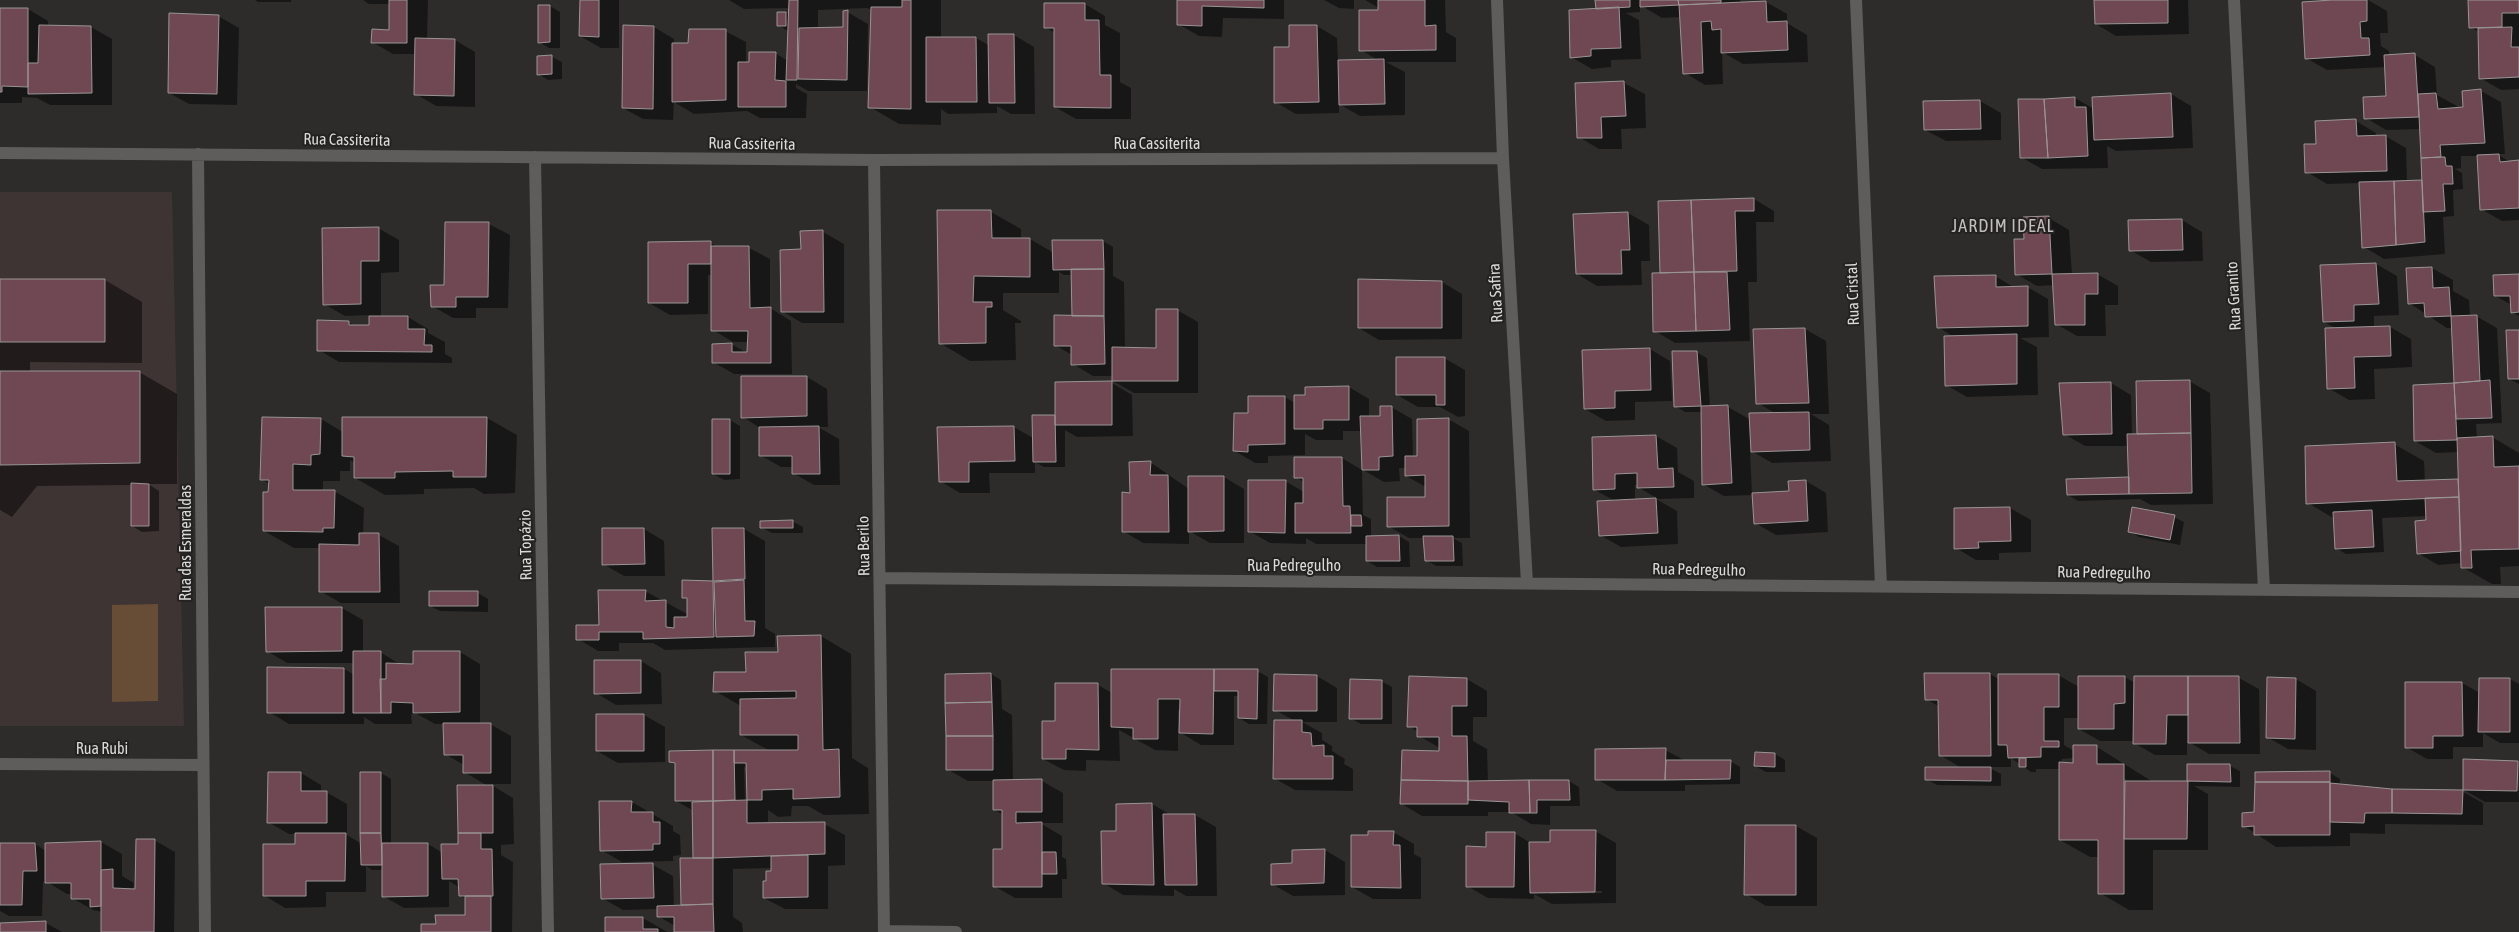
<svg xmlns="http://www.w3.org/2000/svg" width="2519" height="932" font-family="'Asap Condensed',sans-serif">
<rect width="100%" height="100%" fill="#2e2b2b"/>
<!-- built -->
<path fill="#3e3434" d="M0 192H172L184 726H0Z"/>
<!-- green -->
<path fill="#674c36" d="M158 604V701L112 702V605Z"/>
<!-- shadow -->
<path fill="#0007" fill-rule="evenodd" d="M255 0H291V2H258Z
M363 0H428L427 39 455 40 475 52V107L436 106 416 94V54H393L372 42 390 31 391 4H369Z
M558 0H619V48H601L580 36 581 0Z
M729 0H941V38H976L990 46 1014 35 1034 47 1035 114H1011L997 106V113L948 114 941 109V125L899 124 870 107 872 10 867 8 818 10V29H844V10L868 24 867 91H808L796 84V88L807 94 806 118H760L747 111 694 114 674 102 673 120 643 119 623 108 654 27 674 39V44H689L725 31 746 42V63L775 53 788 61V31L778 25 786 13 790 15V8L744 9Z
M1179 0H1284V19L1223 18 1222 37 1199 36 1178 24Z
M1324 0H1354V9L1339 8Z
M1365 0H1445L1446 32 1456 38V62H1386L1405 72V115L1360 116 1339 104V113L1296 114 1275 102 1290 48 1317 26 1337 38 1338 61H1379L1361 50 1379 11V8Z
M1597 0H1740L1741 3 1766 2 1787 14V23L1807 35 1808 62 1743 64 1722 52 1723 84 1705 85 1685 73 1681 17 1662 18 1640 5V12L1626 13 1639 20 1641 59 1611 60V67L1592 69 1571 57 1597 9Z
M2095 0H2188L2189 34 2116 36 2096 24Z
M2353 0H2368L2387 11 2388 33H2380L2381 46 2389 51V56L2415 55 2435 67 2437 95 2457 106V109H2465L2481 91 2501 102 2505 154H2497L2510 162H2519V220L2502 221 2481 209 2478 156H2461V168L2455 169 2462 173 2463 189 2453 190 2454 216 2443 217 2445 254 2384 259 2364 247 2361 183 2327 184 2307 172 2317 145 2356 121 2376 133V137L2385 136 2406 148 2407 182 2423 183 2421 129 2386 130 2366 118 2388 97 2386 67 2327 70 2306 58Z
M2469 0H2519V89L2501 90 2480 78 2479 32 2470 27Z
M1085 4 1105 16V25L1120 33V82L1131 88V119H1076L1055 107V33L1045 27Z
M550 6 560 12V48H549L539 42Z
M0 9H28L48 21V27H91L112 39V105H50L37 98 22 97V103H0Z
M218 16 239 28 237 105 189 104 169 93Z
M552 57 562 62V79L548 80 538 74Z
M1624 83 1645 94 1646 128 1621 129 1622 149H1599L1579 137Z
M2171 94 2191 106 2193 148 2116 151 2107 146 2108 168 2042 169 2021 157 2075 98 2094 109Z
M1980 101 2001 113V140L1946 141 1925 130 1924 102Z
M1754 199 1774 211V222H1756L1757 282H1748L1750 341 1675 343 1655 331 1661 274 1659 203Z
M991 212 1021 229V239H1030L1054 253 1103 241 1113 247V276L1124 282 1125 349H1158L1177 310 1198 322V393H1134L1113 381V376H1093L1073 364 1072 355 1055 345 1073 317 1072 275H1064L1059 272V293H1003V310L1021 321V323H1015L1016 360 970 361 940 343Z
M1628 213 1649 225 1650 261H1641L1642 285 1597 286 1577 274Z
M2049 218 2069 230 2072 275 2097 274 2118 286V305H2105L2106 336H2077L2056 324 2054 285 2037 286 2016 274 2025 240Z
M2182 220 2202 232 2203 261 2151 262 2130 250Z
M489 224 510 235 508 308H476V318H453L432 306Z
M378 228 399 240V272L381 273V317H408L428 329V333L445 342V354L452 358V363L339 362 319 350 348 322 356 327 370 326V315L345 316 324 304Z
M802 232H823L844 244V323H802L782 311 802 251Z
M649 243H711L719 248H749L770 259V308L791 321 792 374H734L713 362 731 344 749 354V342H733L713 330 712 275H708V314L670 315 649 303Z
M2376 264 2397 276 2399 315 2374 316V327H2390L2411 339 2412 367 2374 369 2375 399 2349 400 2328 388 2337 329 2324 322 2322 266Z
M2432 268 2453 280V291L2469 300 2470 316H2476L2497 328 2502 423 2476 424 2477 438 2492 437 2519 453V566L2500 567 2501 584H2492L2462 567V563L2438 565 2418 553 2427 516 2382 518 2384 552 2346 554 2336 548 2335 519 2308 503 2394 444 2424 461 2425 482 2460 480 2459 452 2436 453 2415 441 2414 386 2460 384 2453 328H2447L2409 303Z
M1995 276 2015 288 2027 287 2048 299 2049 337 2020 338 2037 347 2038 395 1967 397 1946 385 1954 337 1938 327Z
M2519 276V316L2512 312V305L2495 296Z
M0 280H105L142 302V363L30 362V372H139L177 394V484H148L159 491V531L142 532 132 526V485L37 486 12 517 0 510Z
M1442 282 1462 294V339L1379 340 1359 328Z
M1805 329 1826 341 1829 414H1811L1829 425 1831 461 1772 463 1750 450 1752 494 1790 493 1806 481 1826 493 1828 532 1776 535 1755 523 1753 495 1724 496 1703 484 1702 412H1685L1675 406 1696 352 1707 358 1710 407H1728L1751 420 1776 414 1758 403Z
M2519 331V384L2509 379Z
M1650 349 1670 361 1672 401 1635 402V420L1606 421 1585 409Z
M1444 358 1465 370V416L1458 417 1440 407H1418L1397 395Z
M807 377 827 389 828 427H818L839 439 840 485H814L793 473V467H781L760 455V428L743 417Z
M2189 381 2210 393 2213 504 2151 505 2140 499 2078 501 2068 495 2130 478 2129 446H2085L2064 434 2111 383 2131 395 2132 435H2139Z
M1112 383 1132 395 1133 436 1077 437 1065 430V467H1044L1035 462V473H989L990 493H960L940 481 938 428 1014 427 1033 438Z
M1349 387 1369 399V417H1382L1391 407 1412 419 1413 457H1419L1448 419 1469 431 1470 538H1453L1462 543 1463 566H1436L1426 560 1425 538H1409L1388 526 1426 498V487L1406 476V468H1399L1400 481 1384 482 1363 470 1362 431H1343V440H1316L1305 434V455L1268 456V463H1255L1235 451 1249 414 1285 397 1295 403 1306 396Z
M487 418 517 435 515 493 484 494 474 488 424 489V494L385 495 355 478V463L350 460V471H340V481H323V491H334L364 508 363 534 379 535 399 546 400 603H341L320 591 321 548H294L264 531 270 484 261 479 321 419 343 432Z
M730 420 740 426V479L724 480 713 474Z
M1656 436 1677 448 1678 472 1694 481V498L1656 499 1677 511 1678 544 1621 547 1600 535 1615 501 1595 490 1593 438ZM1635 485H1638V487L1658 499 1635 500Z
M1342 458 1362 470 1363 515 1371 519V537L1399 536 1409 542 1410 567H1377L1367 561V544H1316L1306 538V544L1270 543 1249 531 1285 481 1304 492V482L1295 477Z
M1150 462 1189 489 1224 477 1244 489V543H1210L1189 531V544L1143 543 1123 531 1131 494Z
M2010 508 2031 520V552L1999 553V560H1976L1956 548 1955 509Z
M2174 517 2184 522 2180 545 2139 537 2129 531Z
M792 521 803 527V533H772L761 527Z
M644 529 664 541 665 576H624L603 564Z
M714 529H744L765 541V628L775 634V647L665 650 653 643H619V651H598L578 639 600 626 645 591 689 615 688 600 683 597 684 581 719 582 715 580Z
M478 593 488 599V612L440 611 430 606Z
M342 608 363 620V652H380L401 665H414L460 652 480 664V724H490L511 736V784H490L513 798 514 844 501 845V855L513 862 512 932H422L466 916V899L460 896V888L449 881V907L404 908 383 896V870H372L366 866V892H326V907L285 908 265 896 296 845 297 834H289L268 822 301 773 321 785V792H326L347 804V835L362 844 381 773 391 779V845L428 844 443 853 460 845 488 786 464 772V765L445 754 444 724H435L417 714H411L412 724H375L364 717V724H289L269 712 344 669 355 675V663H287L267 651Z
M821 636 851 654 852 758 868 768 869 814 824 815 808 806H792L791 816 778 817 768 810V824H824L845 835V865L828 866V909H785L764 898 772 868 733 869V917L742 923 743 932H676L675 926 658 916V909L623 910 602 898 653 865 673 876 674 907 686 906 682 904 699 859 694 811 676 801V765L670 762 770 751 741 735V706L715 691 779 653V637ZM744 767 748 769 749 801 745 802Z
M641 661 661 673 662 704 616 705 596 693Z
M1112 670 1257 671 1268 677 1267 724H1249L1239 718V696H1234V745H1201L1181 733V710H1178V751L1155 750 1119 730 1120 761 1086 760V771L1064 770 1043 759 1056 722 1098 685 1112 693Z
M991 674 1001 680 1002 709 1012 715 1013 781H1042L1063 793V823H1040L1062 836V857L1066 859 1067 879H1062V898H1015L994 886 1004 850V815L994 810V781H968L947 769V675Z
M1990 674 2000 680 2058 675 2079 687V677H2125L2135 683 2239 678 2259 689 2260 754H2209L2187 741V755H2155L2134 743V741H2100L2079 729V718H2064V745L2074 751 2097 747 2153 782H2191L2188 781 2230 766 2240 771V787L2194 786 2208 794V850H2153V910H2129L2100 893 2099 857H2090L2060 840V769H2036V772H2031L2011 758V767H1988L2001 774V786L1937 785 1926 779 1963 769 1940 755V707L1926 699V675ZM2074 758V764H2061L2062 759ZM2123 779H2126L2125 838H2123Z
M1317 676 1337 688V722H1302L1322 733V740L1332 746V751L1345 759 1344 764 1353 769V791L1295 790 1274 778 1295 721 1275 710Z
M1467 679 1487 691V717H1473V741L1487 749 1488 782 1569 781 1579 787 1580 806H1550V825L1531 824 1511 812H1488V816H1422L1402 804 1440 753V748L1419 736 1418 732 1409 726Z
M2296 679 2316 691V750L2288 749 2267 737Z
M2510 679 2519 684V743H2500L2483 733V747H2453V759H2427L2406 747V684L2462 683 2480 693Z
M1381 681 1392 687V724H1361L1350 718Z
M644 715 665 727V762L618 763 597 751Z
M1665 750 1686 761H1730L1740 767V784L1685 785V791H1617L1597 779Z
M1775 754 1785 760V772H1766L1755 766Z
M2517 762 2519 802H2485L2464 790Z
M2330 773 2340 779V785L2392 791 2463 792 2483 803V825L2385 824V834L2350 833V846L2276 847 2244 826 2255 814Z
M632 802 673 826V831L680 835 681 855 673 856V861L622 862 601 850Z
M1152 804 1171 815H1195L1216 827 1217 896H1186L1174 889V896L1123 895 1103 883 1118 832Z
M1746 826H1796L1817 838V906H1766L1746 894Z
M1595 831 1616 843V903L1552 904 1534 894V899L1488 898 1467 886 1487 848 1514 833 1531 843H1552ZM1550 891H1602V893L1550 894Z
M1393 832 1414 844V854L1421 858V899H1373L1352 887 1369 836Z
M154 840 175 852 174 932H102V912L93 910 72 898V894H67L47 882H43L42 916H9L0 911V844H35L46 851V844L101 842 122 854V876L134 883 133 890H137Z
M1325 850 1345 862V895L1293 896 1272 884 1294 865Z
M643 918 667 932H606Z
M46 923 62 932H0V924Z"/>
<!-- building -->
<path fill="#6f4854" stroke="#999596" d="M389 0H407V43H371L372 29 389 30Z
M580 0H599V37L579 36Z
M789 0H798L797 80H786Z
M902 0H911V109L868 108 871 7H902Z
M1177 0H1264V8L1202 6V26L1177 25Z
M1378 0H1425V26L1436 25V50L1359 51V10H1378Z
M1595 0H1630V7L1596 9Z
M1640 0H1678L1679 5 1640 7Z
M1678 0H1721V3L1679 5Z
M2094 0H2168V23L2095 24Z
M2332 0H2367V21L2360 22 2361 38H2369L2370 55 2305 59 2302 2Z
M2468 0H2519V13H2502V27L2469 28Z
M1766 1 1767 22 1787 21 1788 50 1721 53V29L1712 30 1711 21 1701 22 1703 73 1683 74 1679 5Z
M1044 3H1085V20H1099L1100 75H1111V108L1054 107V28H1044Z
M538 5H550V42L538 43Z
M1619 7 1621 48 1591 49V56L1570 58 1569 10Z
M0 8H28V87L2 86V92H0Z
M848 10 847 80 798 79 799 28 843 27V11Z
M777 12H786V26H777Z
M169 13 219 15 217 94 168 93Z
M39 25 91 26 92 93 28 94V63H38Z
M623 25 654 26 653 109 622 108Z
M1289 25H1317L1319 102 1274 103V47H1289Z
M2512 27 2511 47H2519V77L2479 79 2478 28Z
M689 29H726V100L672 102V43H688Z
M988 34H1014L1015 103H989Z
M926 37H976L977 102H926Z
M415 38 455 39 454 96 414 95Z
M749 52H776L775 80 786 81V107H738V62H749Z
M2415 53 2419 117 2364 119 2363 97 2386 96 2384 55Z
M552 55V74L537 75V56Z
M1384 59 1385 104 1339 105 1338 60Z
M1624 81 1626 116 1601 117 1602 138H1577L1575 83Z
M2481 89 2485 143 2440 145 2441 157 2421 158 2418 94 2436 93 2438 109 2463 107 2462 91Z
M2171 93 2173 137 2094 140 2092 97Z
M2075 97V107H2086L2088 156 2048 158 2044 99Z
M2018 99H2044L2048 158H2020Z
M1980 100 1981 129 1924 130 1923 101Z
M2356 119 2357 136 2386 135 2387 171 2305 173 2304 144H2316L2315 121Z
M2499 154 2500 162 2519 160V208L2480 210 2477 155Z
M2441 157H2445L2446 166H2452L2453 184H2443L2445 211 2423 212 2421 158Z
M2422 180 2425 242 2396 245 2394 181Z
M2394 181 2396 245 2362 248 2359 182Z
M1754 198V211H1735L1737 271 1694 272 1691 200Z
M1691 200 1694 272 1660 273 1658 201Z
M937 210H991L992 238H1030V277L974 276 973 302H992V307H986V343L939 344Z
M1628 212 1630 250H1621L1622 274H1576L1573 214Z
M2049 216 2052 274 2015 275 2014 239H2024L2023 217Z
M2182 219 2183 250 2129 251 2128 220Z
M445 222H489L488 297H456V307H431L430 285H444Z
M379 227V261H361V304L323 305 322 228Z
M823 230 824 312H781L780 250 801 249 800 231Z
M1052 240H1103L1104 269 1053 270Z
M711 241V264H688V303H648V242Z
M711 246H749L750 308 771 307V363H712V344L732 343V352H747L748 331H711Z
M2376 263 2379 304 2354 305V321L2323 322 2320 265Z
M2432 267 2433 288 2449 287 2451 316 2425 317 2424 303 2408 304 2406 268Z
M1071 269H1104V316H1072Z
M1694 272 1696 331 1653 332 1652 273Z
M1694 272H1727L1730 330 1696 331Z
M2098 273V294H2085V325H2055L2052 274Z
M2519 274V312L2511 313 2510 296H2494L2493 275Z
M1996 275V287L2028 286V326L1937 328 1934 276Z
M0 279H105V342H0Z
M1358 279 1442 281V328H1358Z
M1156 309H1178V381H1112V347L1156 348Z
M1054 315 1104 316 1105 364 1071 365V346H1054Z
M2477 315 2480 381 2454 383 2451 316Z
M369 316H408V329H425L424 345H432V352L317 351V320L349 321V325H369Z
M2390 326 2391 356 2354 357 2355 388 2327 389 2325 328Z
M1805 328 1809 403 1756 404 1753 329Z
M2506 330H2519V379H2508Z
M2017 334V384L1945 386 1944 336Z
M1650 348 1651 390 1615 391V408L1584 409 1582 350Z
M1672 351H1697L1701 406 1674 407Z
M1396 357H1445V405H1436V395H1396Z
M0 371H140V463L0 465Z
M741 376H807V416L741 418Z
M2190 380 2191 433 2137 434 2136 381Z
M2490 380 2492 418 2456 419 2454 383Z
M1112 381V425H1055V382Z
M2111 382 2112 434 2063 435 2059 383Z
M2454 383 2457 440 2414 441 2413 385Z
M1349 386V420H1323V429H1294V395H1305V387Z
M1248 396H1285V444L1248 445V452L1233 451 1234 413H1248Z
M1728 405 1732 483 1702 485 1701 406Z
M1380 406H1392L1393 456 1379 457V470H1362L1360 416H1380Z
M1809 412 1810 450 1751 452 1749 413Z
M1032 415H1055L1056 462H1033Z
M262 417 321 418 320 454 311 455V465L293 464V490H335L334 528H323V532L263 531V492H268L269 480H260Z
M342 417H487L486 477H453V471L395 472V478H354V457L342 456Z
M1449 418V526L1387 527V497H1425V475L1405 476V456H1417V419Z
M712 419H730V474H712Z
M819 426 820 474H792V456H759V427Z
M1014 426 1015 461 969 462V482H939L937 427Z
M2191 433 2192 493 2129 494 2127 434Z
M1656 435 1658 469 1673 468 1674 487 1637 488V473L1615 474V489L1593 490 1592 437Z
M2493 436 2494 467 2519 466V549L2471 550 2472 568H2461L2457 438Z
M2395 442 2397 481 2458 479 2459 497 2306 504 2305 446Z
M1294 457H1342L1343 506H1350L1351 533H1295V503H1303V478H1294Z
M1151 461 1150 475H1168L1169 532H1122V492L1130 493 1129 462Z
M1188 476H1224V531L1188 532Z
M2129 477V494L2067 495 2066 479Z
M1248 480H1286L1285 533 1248 532Z
M1806 480 1808 521 1754 524 1752 493 1789 491 1788 481Z
M131 483 149 484V526H131Z
M2459 497 2461 551 2417 554 2415 521 2426 520 2425 498Z
M1656 498 1658 533 1599 536 1597 501Z
M2010 507 2011 541 1978 542 1979 548 1954 549V508Z
M2132 507 2175 515 2170 540 2128 532Z
M2372 510 2374 547 2335 549 2333 512Z
M1351 515H1361L1362 526H1351Z
M793 520V528H760V521Z
M602 528H644L645 564 602 565Z
M712 528H744L745 579 713 581Z
M359 533H379L380 592H319V544L359 545Z
M1399 535 1400 561H1366V536Z
M1423 536H1453L1454 561H1425Z
M682 580 713 581 714 637 643 639V632H599V640H576V625H599L598 590H646L645 601 666 600V627L674 628V617H687V598H682Z
M744 580 745 621H755L754 636 716 637 714 582Z
M429 591H478V606H429Z
M265 607H342V651L266 652Z
M821 635 823 750 839 749 840 797 793 799V789L762 790V800H747L746 763H734V750H798V735H740V699L796 698V691L713 692 714 672H746L745 652H778L777 636Z
M353 651H381V713H353Z
M413 651H460V712L413 713V703L391 702V713H381L380 679H386V663L413 664Z
M594 660H641V693L594 694Z
M267 667 344 668V713H267Z
M1111 669H1214L1213 734 1179 733 1180 699H1158V739H1133V728L1111 727Z
M1214 669H1258L1257 719 1238 718V691H1214Z
M991 673 992 702 945 703V674Z
M1924 673H1990L1991 756H1939L1938 700H1925Z
M1274 674 1317 675V711H1273Z
M1998 674H2059V707H2044V741H2059V747H2041V757L2008 758 2007 745H1998Z
M1409 676 1467 678V706H1452V736H1467L1468 781 1401 780 1402 750 1439 751V737H1417V727H1407Z
M2078 676H2125V703L2114 704V729H2078Z
M2134 676H2188V715H2167L2166 744H2133Z
M2188 676H2239L2240 743H2188Z
M2267 677 2296 678 2295 739 2266 738Z
M2479 678H2510V732H2478Z
M1350 679 1382 680V719H1349Z
M2405 682H2462L2463 736H2433V748H2405Z
M1055 683H1098L1099 750 1066 749V759H1042V721H1055Z
M992 702 993 736H946L945 703Z
M596 714H644V751H596Z
M1274 720H1302V732L1311 733 1312 746 1324 745V756H1333V779H1273Z
M443 723H491V773H463V755H444Z
M946 736H993V770H946Z
M2073 745H2097V764H2124V894H2098V840H2059V762L2073 763Z
M1666 748 1665 780H1595V749Z
M713 750V801H675V763L669 762V751Z
M713 750H734L735 800 713 801Z
M1755 752 1775 753V767L1754 766Z
M2019 758H2026V767H2019Z
M2463 759 2518 761 2517 791 2463 790Z
M1666 760H1731L1730 779 1665 780Z
M2187 764H2230L2231 782 2187 781Z
M1925 767H1991V781L1925 780Z
M2330 771V782H2255V772Z
M268 772H301V791H327V823H267Z
M360 772H381V833H360Z
M1042 779V812H1016V823L1042 822V887H993V849H1002V810H993V780Z
M1401 780 1468 781V804H1400Z
M1529 780 1530 813H1509V802L1468 800V781Z
M1529 780H1569L1570 800H1537V813H1530Z
M2125 781H2188L2187 839H2124Z
M2255 782H2330V835H2254V826L2242 827V813L2254 812Z
M2330 783 2392 789V813H2365L2364 823 2330 822Z
M457 785H493V833H458Z
M2392 789 2463 790 2462 814 2392 813Z
M747 800V823L825 822V854L713 858V801Z
M599 801H632L631 812H653V822H660V844H653V850L600 851Z
M713 801V858H693L692 802Z
M1152 803 1154 885 1102 884 1101 831H1116V804Z
M1163 814H1195L1197 885H1165Z
M1745 825H1796V895H1744Z
M1550 830H1596L1595 892 1530 893 1529 842H1550Z
M1368 831H1394L1393 845H1400L1401 888 1351 887V835H1368Z
M1486 832H1515L1514 887H1466V846L1486 847Z
M295 833H346L345 881H306V896H263V844H295Z
M360 833H381L382 865H361Z
M458 833H481V849H492L493 896H459L458 879H442L441 844H458Z
M136 839H155L154 932H101V870L113 869V888L135 889Z
M101 841V906L90 907V899H71V883H45V843Z
M0 843H35L37 871H23L22 905H0Z
M382 843H428V896L382 897Z
M1325 849 1324 883 1271 885V864L1292 863V850Z
M1042 852H1056L1057 874H1042Z
M808 855V897L763 898V881H766V871H771V856Z
M680 858H713V904L681 905Z
M653 863 654 898 601 899 600 864Z
M465 896H491V932H421V924H436L435 915H465Z
M713 904 714 932H674V917H657V906Z
M605 917H643V929H658V932H605Z
M46 921V932H0V923Z"/>
<g fill="none" stroke-linecap="round" stroke-linejoin="round">
<!-- street -->
<path stroke="#5e5d5c" stroke-width="12" d="M1497 0 1503 158 1527 583
M1856 0 1881 586
M2234 0 2264 590
M0 153 874 160 1503 158
M198 154 205 932
M535 157 548 932
M874 160 884 932
M880 578 2519 592
M0 764 203 765
M884 931 956 932"/>
</g>
<g text-anchor="middle" dominant-baseline="central" stroke-width="4" stroke-linejoin="round" paint-order="stroke">
<!-- street labels -->
<g font-size="16" fill="#dad8d8" stroke="#242121">
<text transform="translate(347 139) rotate(1)">Rua Cassiterita</text>
<text transform="translate(752 143) rotate(1)">Rua Cassiterita</text>
<text x="1157" y="143">Rua Cassiterita</text>
<text transform="translate(1495 293) rotate(-93)">Rua Safira</text>
<text transform="translate(1852 294) rotate(-92)">Rua Cristal</text>
<text transform="translate(2233 296) rotate(-93)">Rua Granito</text>
<text transform="translate(185 543) rotate(-90)">Rua das Esmeraldas</text>
<text transform="translate(525 545) rotate(-91)">Rua Topázio</text>
<text transform="translate(863 546) rotate(-91)">Rua Berilo</text>
<text x="1294" y="565">Rua Pedregulho</text>
<text transform="translate(1699 569) rotate(1)">Rua Pedregulho</text>
<text transform="translate(2104 572) rotate(1)">Rua Pedregulho</text>
<text x="102" y="748">Rua Rubi</text>
</g>
<!-- neighbourhood labels -->
<g font-size="18" letter-spacing="1" fill="#c1bdbd" stroke="#242121">
<text x="2003" y="225">JARDIM IDEAL</text>
</g>
</g>
</svg>
